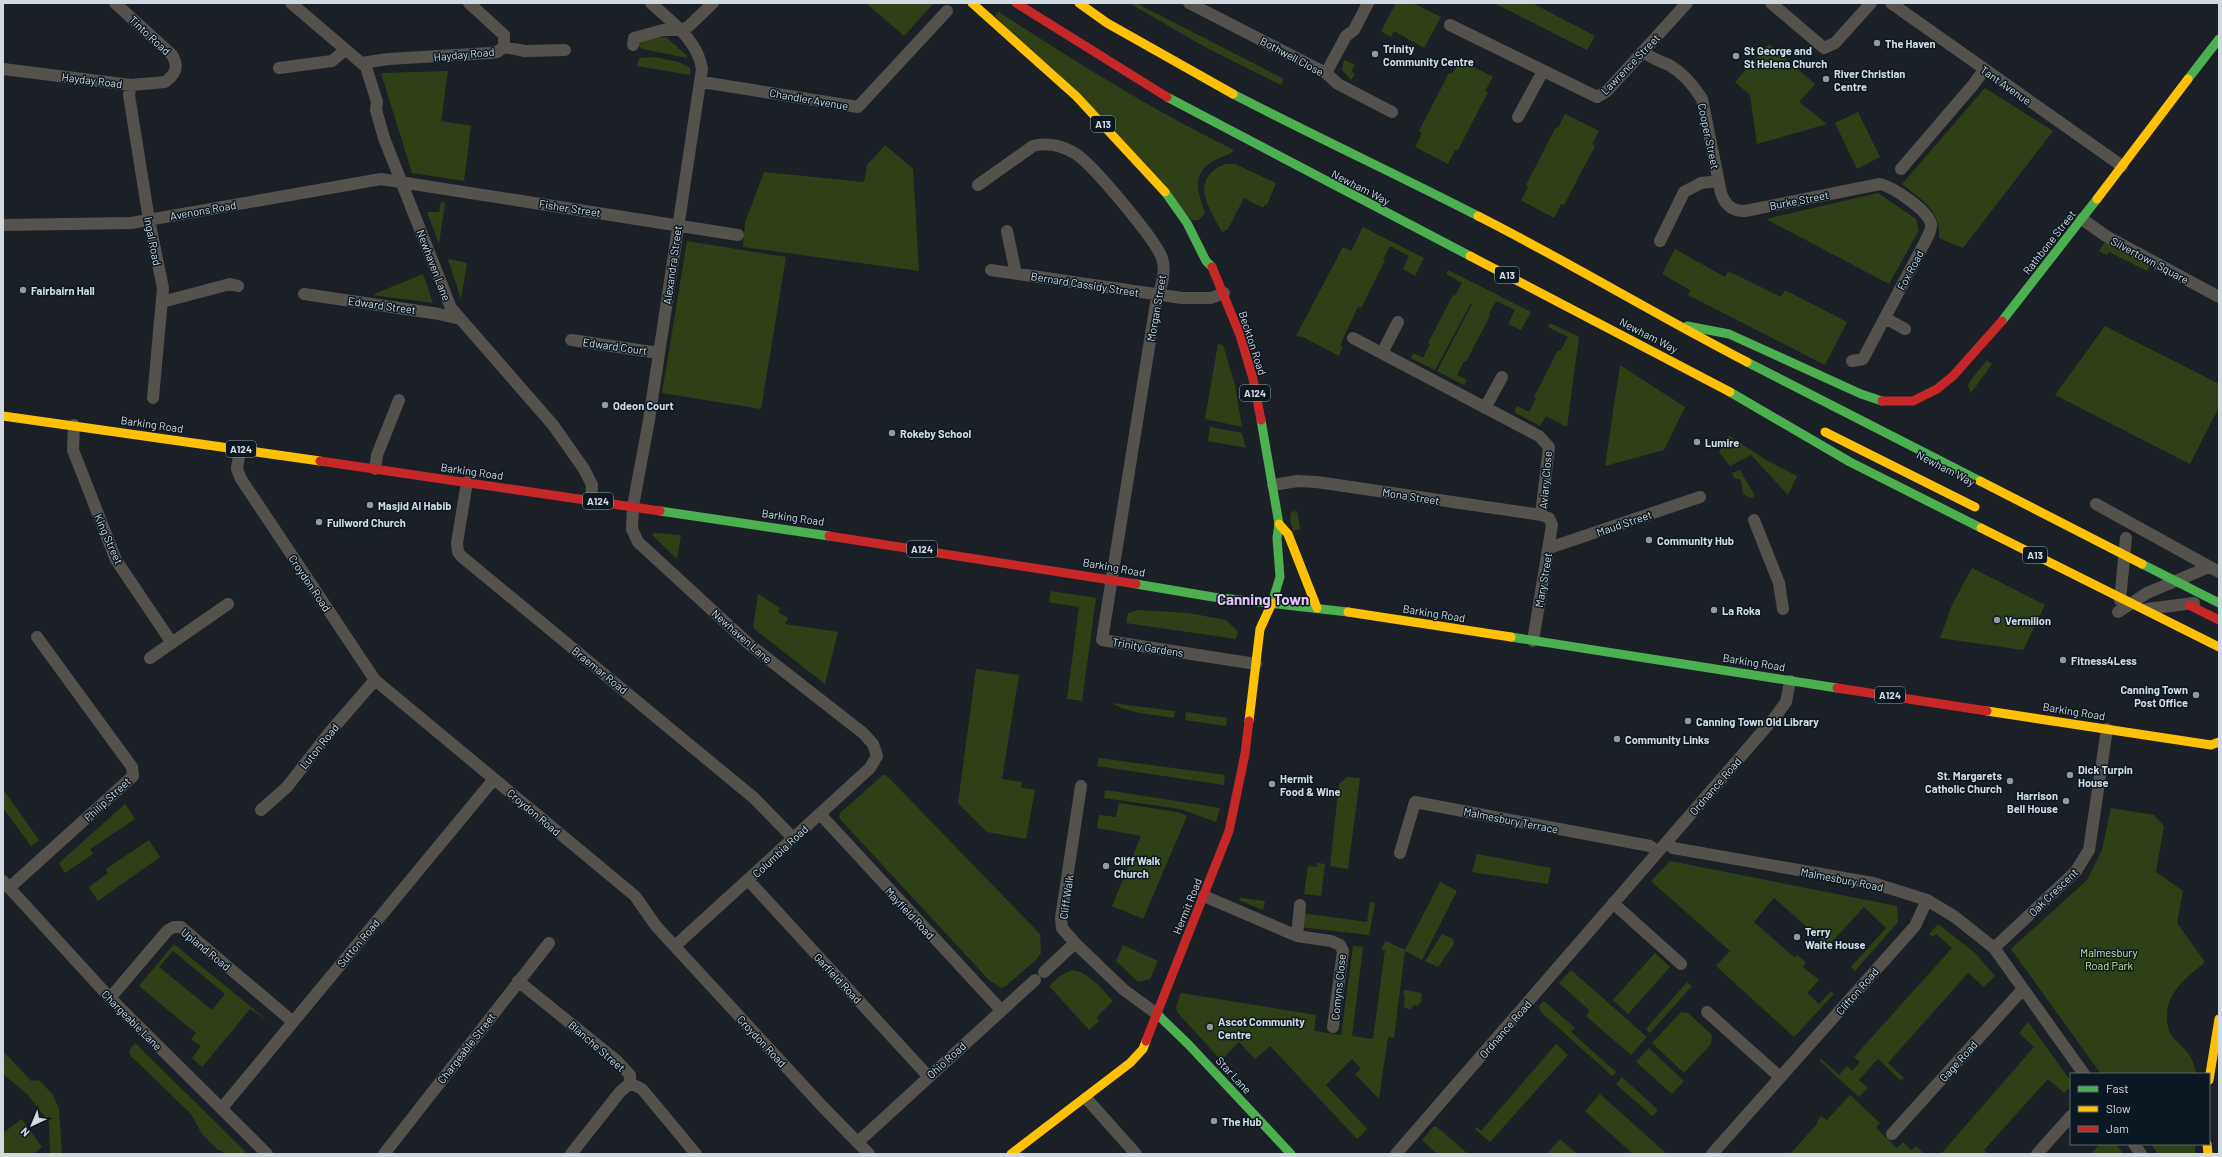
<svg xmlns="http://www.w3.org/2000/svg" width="2222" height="1157" font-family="Barlow,sans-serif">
<rect width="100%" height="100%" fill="#1a2026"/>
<!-- green -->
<path fill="#304016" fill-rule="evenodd" d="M866 3H934L904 36Z
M1129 3H1136L1284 79 1281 85 1205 47Z
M1396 3H1413L1441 17 1424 48 1394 31 1391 37 1381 31Z
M1494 3H1532L1595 36 1587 50Z
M999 12C1076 62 1152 110 1234 150 1230 155 1223 156 1217 159 1191 171 1197 191 1205 213L1199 220H1192L995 16Z
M666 37 687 56V58L643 49 638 46 639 40Z
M1769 44 1815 84 1799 102 1827 124 1757 144 1750 95 1735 82Z
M654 57 679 62 690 68V75L637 66 639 58Z
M1344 60 1355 65 1351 71 1355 74 1351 80 1342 70Z
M1460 60 1493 77 1485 91 1488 92 1458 150H1455L1448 164 1415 147 1422 133 1419 131 1449 73 1452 74Z
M448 71 441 121 471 126 464 181 412 173 381 73Z
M1985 88 2053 131 1963 248 1939 238C1941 209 1922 201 1902 184Z
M1858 112 1880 157 1857 169 1835 123Z
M1565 114 1599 131 1592 144 1595 146 1564 205 1561 204 1554 218 1521 200 1528 187 1526 185 1556 127 1558 128Z
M885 145 913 169 919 271 743 247 745 223 764 172 864 182 867 165Z
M1225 164H1235L1276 183 1267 205 1265 204 1263 208 1244 198 1228 229 1222 232C1209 207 1188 180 1225 164Z
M1878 193 1916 219 1919 230 1889 284 1766 219Z
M441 202 445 203 439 244 427 212H439Z
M1363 227 1424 258 1415 276 1403 269 1409 256 1390 246 1383 259 1385 260 1361 308 1358 307 1340 345 1343 347 1339 356 1303 337 1296 336 1343 247 1351 251Z
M687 241 786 257 761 409 662 393Z
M2105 242 2150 266 2147 271 2109 252 2107 255 2099 251Z
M1675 249 1725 277 1728 271 1781 297 1785 290 1847 322 1825 365 1688 295 1690 290 1662 274Z
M448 259 467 263 461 299Z
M1448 270 1531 312 1521 330 1508 324 1515 310 1496 301 1489 314 1490 316 1466 362 1464 361 1457 375 1467 380 1464 385 1437 371 1472 304 1471 303 1435 370 1411 358 1413 353 1423 358 1430 344 1428 343 1453 295 1455 296 1462 283 1446 274Z
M423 274 433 303 372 295Z
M1550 323 1579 337 1567 427 1546 416 1540 426 1514 412 1517 406 1529 412 1536 398 1534 397 1558 350 1560 351 1568 337 1548 327Z
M2105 326 2219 384V407L2190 464 2055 395Z
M1218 344 1223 345 1235 385 1242 427 1205 419Z
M1987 360 1992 364 1971 393 1968 386 1970 381Z
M1620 365 1685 407 1664 450 1605 466Z
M1210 427 1242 433 1246 448 1208 441Z
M1729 436 1768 461 1797 476 1788 495 1751 455 1730 466 1719 452Z
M1740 470 1755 496 1751 498 1743 494 1741 480 1734 478 1732 473Z
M1297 511 1300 529 1293 531 1290 519 1291 512Z
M654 533 681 535 677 559 652 535Z
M1972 568 2045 605 2023 650 1940 638 1952 605Z
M1051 591 1096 598 1082 701 1067 699 1079 607 1049 602Z
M758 594 780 608 778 612 788 618 785 624 838 632 825 684 753 628Z
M1138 610 1188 613 1226 620 1238 632 1236 639 1126 623 1128 613Z
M976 669 1019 675 1002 779 1022 782 1021 788 1035 790 1026 839 987 832 958 803Z
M1112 703 1175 711 1174 718C1153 714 1129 714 1112 703Z
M1186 712 1227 718 1226 726 1185 720Z
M1099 758 1225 775 1224 785 1097 766Z
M883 775H886L1040 934 1041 953 1036 960 1006 986 1001 988 989 980 839 818 840 813Z
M1347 777 1360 778 1348 869 1330 866 1339 784Z
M3 789 39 840 31 846 3 808Z
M1105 790 1119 792 1220 808 1216 822 1180 809 1104 798Z
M1119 803 1177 812 1187 816 1143 919 1112 906 1141 836 1097 828 1099 815 1116 817Z
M125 804 135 819 90 849 93 854 65 873 59 863Z
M2111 808 2154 815 2164 826 2156 872 2183 891 2177 923 2205 962C2187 978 2166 991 2167 1018 2167 1024 2168 1031 2172 1036 2184 1050 2193 1053 2196 1074H2101L2011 949 2087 880 2102 850Z
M149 840 160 857 98 901 89 887 108 873 106 869Z
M1477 854 1551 868 1548 884 1472 872Z
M1670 861 1897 906 1898 922 1855 971 1851 967 1886 928 1864 907 1828 946 1820 939 1825 935 1820 931 1816 935 1774 898 1754 922 1795 958 1797 955 1806 962 1803 967 1819 980 1807 993 1819 1004 1831 991 1834 994 1794 1037 1716 966 1730 951 1651 881Z
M1317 863 1325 864 1321 896 1304 894 1308 866 1317 867Z
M1440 882 1457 891 1422 960 1405 951 1394 1038 1388 1037 1379 1099 1355 1074 1361 1069 1352 1059 1326 1085 1367 1129 1357 1139 1270 1046 1255 1059 1239 1042 1221 1060 1177 1012 1176 1007 1181 993 1316 1015 1314 1031 1341 1035 1353 946 1363 947 1352 1036 1373 1039 1385 950 1381 949 1386 941 1405 950Z
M1240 898 1265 901 1263 910 1239 900Z
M1370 902 1375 903 1369 935 1300 927 1301 913 1367 922Z
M1938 924 1975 953 1995 976 1984 987 1968 973 1888 1063 1904 1078 1901 1081 1878 1059 1859 1080 1868 1088 1859 1097 1820 1061 1821 1059 1839 1075 1847 1066 1852 1071 1860 1062 1854 1057 1952 948 1936 934 1933 937 1929 934Z
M1442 934 1453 939 1454 944 1438 967 1425 961Z
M174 944 267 1020 250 1009 202 1067 192 1058 201 1046 191 1039 196 1033 139 986ZM173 951 225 994 212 1010 159 967Z
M1123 945 1158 961 1150 979 1138 982 1116 961Z
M1655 953 1670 967 1628 1014 1613 1000Z
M1072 970C1090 973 1101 988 1113 1001L1097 1017 1099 1021 1089 1030 1049 986 1060 976Z
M1571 970 1647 1037 1631 1055 1586 1016 1590 1011 1559 983Z
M1687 982 1692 986 1650 1033 1646 1029Z
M1405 990 1422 993 1421 1002 1417 1006 1414 1005 1410 1010 1404 1007 1405 997 1403 992Z
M1544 1001 1575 1028 1571 1032 1616 1072 1612 1076 1541 1012 1539 1006Z
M1681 1012 1688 1013 1712 1035 1711 1044 1684 1073 1652 1043Z
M2028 1022 2071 1081V1086L2064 1093 2048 1079 1984 1150 1988 1154H1941L2034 1047 2019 1033Z
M136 1043 142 1050 248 1154H227L217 1149 202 1134 191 1114 130 1055 129 1050Z
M1556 1044 1568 1055 1490 1142 1475 1129 1477 1127 1481 1131Z
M1649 1048 1684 1081 1672 1094 1636 1062Z
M3 1051 31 1081 39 1080 53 1095 59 1109 62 1154H50L49 1122 27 1094 3 1074Z
M1622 1077 1658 1110 1652 1116 1616 1084Z
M1600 1094 1667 1154H1633L1585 1111Z
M1850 1095 1880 1123 1876 1128 1897 1148 1903 1142 1911 1150 1916 1146 1924 1154H1790L1818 1123 1817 1121 1821 1116 1827 1120Z
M22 1119 42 1147 33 1154H3V1133Z
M1433 1127H1437L1468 1154H1437L1422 1140Z
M1560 1139 1577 1154H1547Z
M2100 1144H2116L2123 1154H2091Z
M2151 1144H2195V1154H2158Z"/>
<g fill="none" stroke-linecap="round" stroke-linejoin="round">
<!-- street -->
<path stroke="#55514d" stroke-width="12" d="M291 3 366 67 377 102 376 110 384 138 451 308 553 425 584 469 592 485 591 500
M469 3 504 35V47
M651 3C671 22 698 40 702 69L649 420 633 506 632 529 638 542 749 644 863 733 873 744 877 756 870 768 675 946
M1189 3 1326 73 1338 84 1392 112
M1771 3 1824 48 1835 43 1871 3
M1891 3 2122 166
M1450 25 1597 97 1607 91 1687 3
M633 45 634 38 663 30H681L689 26 713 3
M1644 52C1652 59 1660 61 1669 65 1683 73 1694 86 1702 99L1721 193C1725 205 1732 211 1745 211L1880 184C1893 187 1928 210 1931 224 1932 230 1927 237 1925 242L1863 359 1852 361
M362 63 388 59 490 53 497 52 504 47 525 51 565 50
M279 68 332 61 344 51
M3 69 131 85 165 82C176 74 179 66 172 55L115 3
M1326 73 1346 36 1354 30 1368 3
M702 82 858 107 947 11
M131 85 129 95 149 220 163 288 153 398
M1518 117 1543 71
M1901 169 1973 85 1984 70
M978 185 1033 146C1047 142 1063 146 1076 154 1093 165 1155 239 1162 258 1167 273 1160 289 1156 303L1102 640 1256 664
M2082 219 2106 236 2219 297
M3 225 131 223 381 179 738 235
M1007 231 1016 274
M1660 241 1684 192 1701 183 1718 181
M991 270 1182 298H1211L1224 293
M304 294 439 314 460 319
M162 302 230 284 238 286
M1885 318 1905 329
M1353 338 1539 436 1549 447 1541 515
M571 340 659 353
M1382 353 1398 322
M1485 408 1502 377
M74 425 73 450 116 560 172 643
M240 449 237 469 241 479 375 680 635 896 656 926 822 1106 869 1154
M375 469 377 455 399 400
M467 482 457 543 458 552 461 556 754 798 793 838
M1273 485 1297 481 1317 482 1541 515 1549 518 1552 525 1533 641
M2096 504 2219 572
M1754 520 1779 583 1783 609
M1549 548 1700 497
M2120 600 2126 538
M2147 609 2194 603
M2118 612 2147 593 2209 567
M150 658 228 604
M1081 786 1061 918 1062 928 1075 943 1124 990 1157 1014
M261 810 287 787 329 733 375 680
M820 814 1001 1010
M1667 842 1673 848 1873 883 1927 900 1955 917 1994 948 2084 1074
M1400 853 1415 802 1650 846 1658 852
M748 880 928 1076
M3 881 110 998 267 1154
M9 888 133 776 132 767 37 637
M1204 896 1297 936 1331 941 1340 945 1343 951 1333 1027
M1613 903 1681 964
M1297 936 1300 905
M1994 948 2076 871 2089 850 2107 729
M1044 972 1075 943
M518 981 617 1061 630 1075V1083
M110 998 168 930 174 927H181L292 1021
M1707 1012 1780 1077
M630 1083 642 1089 696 1154
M1086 1098 1136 1154
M222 1108 494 779
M1892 1134 2023 989
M858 1142 1035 980
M2134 1144 2141 1154
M384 1154 549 943
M571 1154 620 1092 630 1083
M1396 1154 1775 717 1786 702 1790 681
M1712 1154 1915 926 1927 900
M2037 1154 2071 1116"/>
<!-- fast -->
<path stroke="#4caf50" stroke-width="9" d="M2188 79 2219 39
M1233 94C1314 136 1396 174 1478 216
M1167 97 1470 256
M1165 192 1187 223 1206 261 1212 267
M2002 321 2097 199
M1687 326 1729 334 1861 394 1882 401
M1747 362 1980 481
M1730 392 1850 462 1981 528
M1261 420 1279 524 1277 538 1280 577 1272 603
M660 511 829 536
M2142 564 2219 603
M1136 584 1213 597 1348 612
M1511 637 1837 688
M1157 1014 1189 1045 1291 1154"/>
<!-- slow -->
<path stroke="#ffc107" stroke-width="9" d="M972 3 1076 96 1165 192
M1079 3 1107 23 1233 94
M2097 199 2188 79
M1478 216C1569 262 1656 315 1747 362
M1470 256 1730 392
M3 416 320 461
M1825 432 1975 507
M1980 481 2142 564
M1279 524 1288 534 1317 608
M1981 528 2219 647
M1348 612 1511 637
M1987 711 2211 745 2219 742
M1249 721 1260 629 1272 603
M2209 1080 2219 1019
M2207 1144 2208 1154
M1011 1154 1130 1063 1143 1049 1146 1041"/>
<!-- jam -->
<path stroke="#c62828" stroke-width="9" d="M1016 3 1167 97
M1212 267 1240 335 1253 379 1261 420
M1882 401H1913L1937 389 1953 376 2002 321
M320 461 660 511
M829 536 1136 584
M2189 605 2219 620
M1837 688 1987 711
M1146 1041 1229 831 1245 754 1249 721"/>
</g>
<!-- markers -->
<g fill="#9299a0" stroke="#0c1821" stroke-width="1.5">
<circle cx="1877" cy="43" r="4"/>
<circle cx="1375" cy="54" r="4"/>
<circle cx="1736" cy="56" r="4"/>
<circle cx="1826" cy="79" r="4"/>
<circle cx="23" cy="290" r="4"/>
<circle cx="605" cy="405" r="4"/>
<circle cx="892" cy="433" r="4"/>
<circle cx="1697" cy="442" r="4"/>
<circle cx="370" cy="505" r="4"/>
<circle cx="319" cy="522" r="4"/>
<circle cx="1649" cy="540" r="4"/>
<circle cx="1714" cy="610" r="4"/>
<circle cx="1997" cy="620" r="4"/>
<circle cx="2063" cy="660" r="4"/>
<circle cx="2196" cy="695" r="4"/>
<circle cx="1688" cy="721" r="4"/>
<circle cx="1617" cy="739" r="4"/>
<circle cx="2070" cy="775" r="4"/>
<circle cx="2010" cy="781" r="4"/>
<circle cx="1272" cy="784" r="4"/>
<circle cx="2066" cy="801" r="4"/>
<circle cx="1106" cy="866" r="4"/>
<circle cx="1797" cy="937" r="4"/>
<circle cx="1210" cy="1027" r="4"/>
<circle cx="1214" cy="1121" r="4"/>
</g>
<g text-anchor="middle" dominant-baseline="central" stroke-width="3" stroke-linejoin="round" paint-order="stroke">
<!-- shield labels -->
<g fill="#0c1821" stroke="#97a0a7" stroke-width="1">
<rect x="1091" y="116" width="24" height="16" rx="3"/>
<rect x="1495" y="267" width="24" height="16" rx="3"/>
<rect x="1240" y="385" width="30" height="16" rx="3"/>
<rect x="226" y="441" width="30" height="16" rx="3"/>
<rect x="583" y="493" width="30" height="16" rx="3"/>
<rect x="907" y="541" width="30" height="16" rx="3"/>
<rect x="2023" y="547" width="24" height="16" rx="3"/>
<rect x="1875" y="687" width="30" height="16" rx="3"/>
</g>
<g font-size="10" font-weight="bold" fill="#d2dae1">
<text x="1103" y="124">A13</text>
<text x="1507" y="275">A13</text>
<text x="1255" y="393">A124</text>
<text x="241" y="449">A124</text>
<text x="598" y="501">A124</text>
<text x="922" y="549">A124</text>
<text x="2035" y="555">A13</text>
<text x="1890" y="695">A124</text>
</g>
<!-- street labels -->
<g font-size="11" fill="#d2dae1" stroke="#0c1821">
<text transform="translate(150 35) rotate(43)">Tinto Road</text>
<text transform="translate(464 54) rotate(-5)">Hayday Road</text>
<text transform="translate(1292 56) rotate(28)">Bothwell Close</text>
<text transform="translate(1630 64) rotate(-46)">Lawrence Street</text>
<text transform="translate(92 80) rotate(7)">Hayday Road</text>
<text transform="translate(2006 85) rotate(35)">Tant Avenue</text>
<text transform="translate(809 99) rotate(10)">Chandler Avenue</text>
<text transform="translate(1709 136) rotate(78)">Cooper Street</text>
<text transform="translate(1361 187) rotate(27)">Newham Way</text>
<text transform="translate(1799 200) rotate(-11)">Burke Street</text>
<text transform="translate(570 208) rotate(9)">Fisher Street</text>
<text transform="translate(203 210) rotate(-10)">Avenons Road</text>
<text transform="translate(153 241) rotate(79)">Ingal Road</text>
<text transform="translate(2049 242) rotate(-52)">Rathbone Street</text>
<text transform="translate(2150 260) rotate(28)">Silvertown Square</text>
<text transform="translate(434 265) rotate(69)">Newhaven Lane</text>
<text transform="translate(672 265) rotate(-82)">Alexandra Street</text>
<text transform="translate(1910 270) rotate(-62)">Fox Road</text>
<text transform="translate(1085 284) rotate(9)">Bernard Cassidy Street</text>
<text transform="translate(382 305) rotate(8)">Edward Street</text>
<text transform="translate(1156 308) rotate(-80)">Morgan Street</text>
<text transform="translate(1649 335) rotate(27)">Newham Way</text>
<text transform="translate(1253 343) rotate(72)">Beckton Road</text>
<text transform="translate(615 346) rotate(8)">Edward Court</text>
<text transform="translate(152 424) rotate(8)">Barking Road</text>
<text transform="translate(1946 468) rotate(27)">Newham Way</text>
<text transform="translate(472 471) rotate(8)">Barking Road</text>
<text transform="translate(1545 480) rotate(-85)">Aviary Close</text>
<text transform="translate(1411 496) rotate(9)">Mona Street</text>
<text transform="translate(793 517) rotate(8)">Barking Road</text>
<text transform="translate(1624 523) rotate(-19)">Maud Street</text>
<text transform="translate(109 539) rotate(66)">King Street</text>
<text transform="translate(1114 567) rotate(10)">Barking Road</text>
<text transform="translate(1543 580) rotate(-80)">Mary Street</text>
<text transform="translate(310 583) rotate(56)">Croydon Road</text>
<text transform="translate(1434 613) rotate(9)">Barking Road</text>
<text transform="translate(742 636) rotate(41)">Newhaven Lane</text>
<text transform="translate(1148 647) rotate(9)">Trinity Gardens</text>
<text transform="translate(1754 662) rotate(9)">Barking Road</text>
<text transform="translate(600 670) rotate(39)">Braemar Road</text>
<text transform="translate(2074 711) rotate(9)">Barking Road</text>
<text transform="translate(319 746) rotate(-51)">Luton Road</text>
<text transform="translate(1715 786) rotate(-49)">Ordnance Road</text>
<text transform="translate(107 799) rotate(-43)">Philip Street</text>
<text transform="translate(534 812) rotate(40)">Croydon Road</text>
<text transform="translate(1511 820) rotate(11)">Malmesbury Terrace</text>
<text transform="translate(780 851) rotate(-43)">Columbia Road</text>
<text transform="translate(1842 879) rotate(11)">Malmesbury Road</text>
<text transform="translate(2053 892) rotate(-44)">Oak Crescent</text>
<text transform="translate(1066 897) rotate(-82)">Cliff Walk</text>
<text transform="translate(1187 906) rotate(-68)">Hermit Road</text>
<text transform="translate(910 913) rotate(47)">Mayfield Road</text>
<text transform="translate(358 943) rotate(-50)">Sutton Road</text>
<text transform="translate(206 949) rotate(39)">Upland Road</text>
<text transform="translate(838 978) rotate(47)">Garfield Road</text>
<text transform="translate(1338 987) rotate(-84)">Comyns Close</text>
<text transform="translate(1857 991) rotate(-49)">Clifton Road</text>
<text transform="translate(132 1020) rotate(45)">Chargeable Lane</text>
<text transform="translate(1505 1029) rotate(-49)">Ordnance Road</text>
<text transform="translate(762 1041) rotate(47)">Croydon Road</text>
<text transform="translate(597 1046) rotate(41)">Blanche Street</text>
<text transform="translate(466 1048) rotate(-52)">Chargeable Street</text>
<text transform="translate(946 1060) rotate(-42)">Ohio Road</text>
<text transform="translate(1958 1061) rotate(-48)">Gage Road</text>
<text transform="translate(1234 1075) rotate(47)">Star Lane</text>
</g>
<!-- poi labels -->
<g font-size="11" font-weight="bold" fill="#d2dae1" stroke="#0c1821" text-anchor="start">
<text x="1885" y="43">The Haven</text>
<text x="1383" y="48">Trinity<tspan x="1383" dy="13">Community Centre</tspan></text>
<text x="1744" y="50">St George and<tspan x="1744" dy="13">St Helena Church</tspan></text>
<text x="1834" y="73">River Christian<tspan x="1834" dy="13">Centre</tspan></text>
<text x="31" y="290">Fairbairn Hall</text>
<text x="613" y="405">Odeon Court</text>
<text x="900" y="433">Rokeby School</text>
<text x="1705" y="442">Lumire</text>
<text x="378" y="505">Masjid Al Habib</text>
<text x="327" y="522">Fullword Church</text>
<text x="1657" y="540">Community Hub</text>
<text x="1722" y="610">La Roka</text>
<text x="2005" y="620">Vermilion</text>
<text x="2071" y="660">Fitness4Less</text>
<text x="2188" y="689" text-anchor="end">Canning Town<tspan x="2188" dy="13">Post Office</tspan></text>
<text x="1696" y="721">Canning Town Old Library</text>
<text x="1625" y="739">Community Links</text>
<text x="2078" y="769">Dick Turpin<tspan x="2078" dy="13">House</tspan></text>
<text x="2002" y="775" text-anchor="end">St. Margarets<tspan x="2002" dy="13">Catholic Church</tspan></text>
<text x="1280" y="778">Hermit<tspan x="1280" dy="13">Food &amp; Wine</tspan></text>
<text x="2058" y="795" text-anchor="end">Harrison<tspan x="2058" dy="13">Bell House</tspan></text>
<text x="1114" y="860">Cliff Walk<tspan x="1114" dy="13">Church</tspan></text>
<text x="1805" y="931">Terry<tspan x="1805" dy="13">Waite House</tspan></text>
<text x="1218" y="1021">Ascot Community<tspan x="1218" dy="13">Centre</tspan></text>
<text x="1222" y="1121">The Hub</text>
</g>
<!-- park labels -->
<g font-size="11" fill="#c9ea97" stroke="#0c1821">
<text x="2109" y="952">Malmesbury<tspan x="2109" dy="13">Road Park</tspan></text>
</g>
<!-- district labels -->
<g font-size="15" font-weight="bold" fill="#e5c3f7" stroke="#0c1821">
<text x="1263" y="599">Canning Town</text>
</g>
</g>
<!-- border -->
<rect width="2222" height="1157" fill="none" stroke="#d2dae1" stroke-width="8"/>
<!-- legend -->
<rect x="2070" y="1073" width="140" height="72" fill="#0c1821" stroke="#5b666e"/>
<rect x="2078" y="1086" width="20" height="6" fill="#4caf50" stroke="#5b666e"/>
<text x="2106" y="1093" font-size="12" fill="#d2dae1">Fast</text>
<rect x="2078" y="1106" width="20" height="6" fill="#ffc107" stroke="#5b666e"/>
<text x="2106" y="1113" font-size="12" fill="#d2dae1">Slow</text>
<rect x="2078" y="1126" width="20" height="6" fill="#c62828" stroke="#5b666e"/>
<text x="2106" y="1133" font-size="12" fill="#d2dae1">Jam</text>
<!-- north arrow -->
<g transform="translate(32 1125) rotate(224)" stroke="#0c1821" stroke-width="3" paint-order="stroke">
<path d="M0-3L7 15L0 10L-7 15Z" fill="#d2dae1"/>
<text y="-6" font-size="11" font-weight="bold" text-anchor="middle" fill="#d2dae1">N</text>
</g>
</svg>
